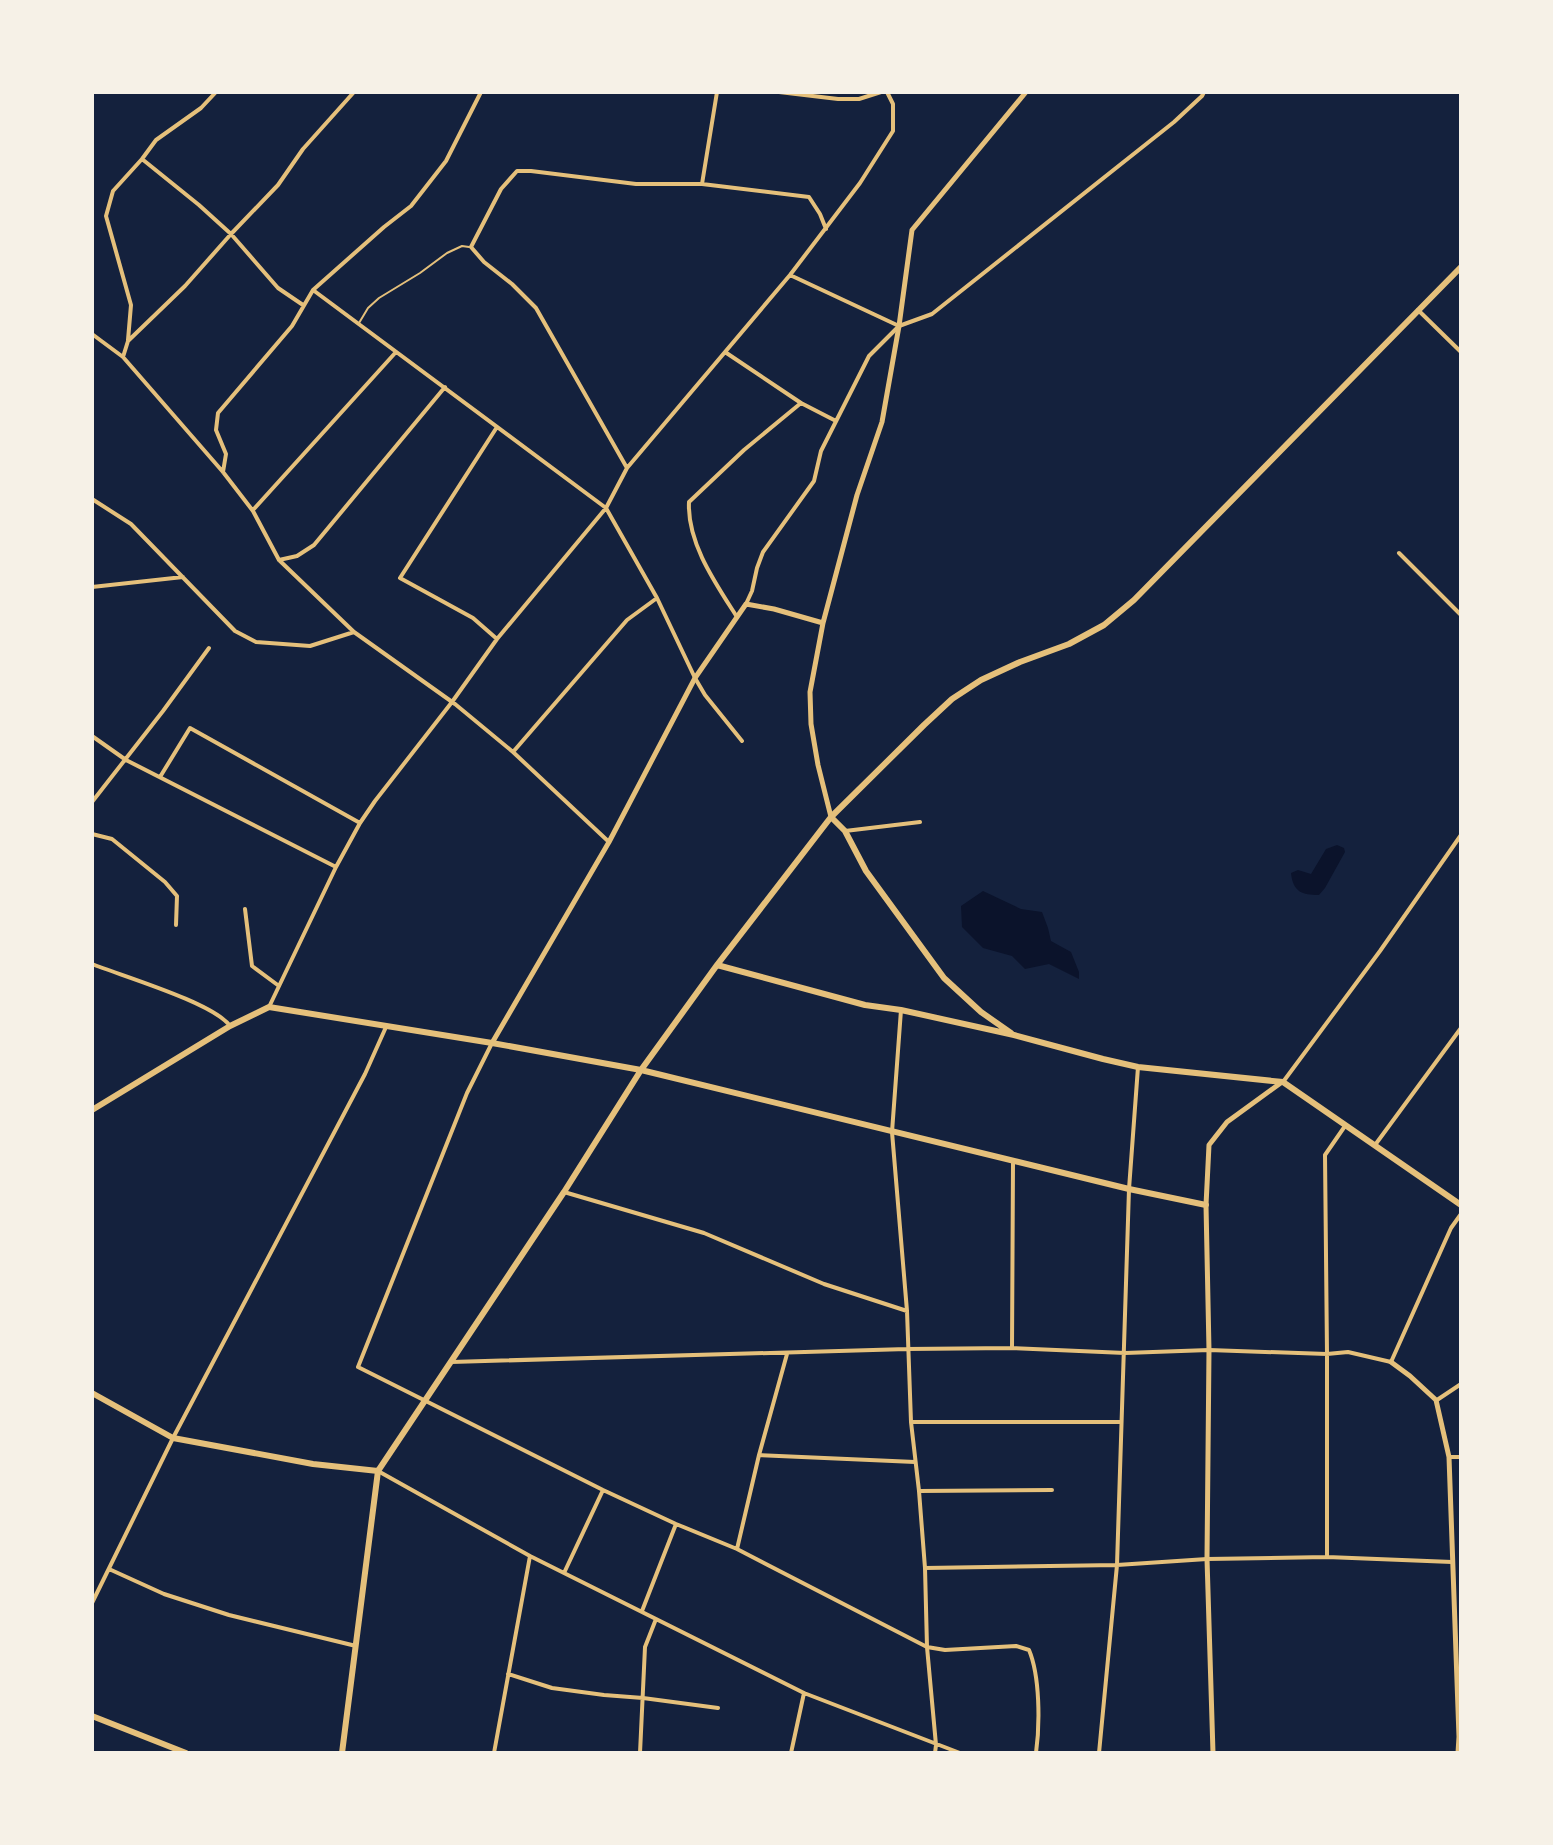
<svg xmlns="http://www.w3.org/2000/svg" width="1553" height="1845" font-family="'Alegreya Sans',sans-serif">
<rect width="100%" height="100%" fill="#14213d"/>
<!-- water -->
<path fill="#0b132b" d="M1337 845 1344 848 1345 852 1325 888 1319 895C1302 895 1293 892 1291 873L1298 870 1311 874 1326 849Z
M983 891 1021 909 1042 912 1048 928 1051 941 1071 952 1079 972V979L1049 964 1025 969 1012 956 983 948 962 927 961 906Z"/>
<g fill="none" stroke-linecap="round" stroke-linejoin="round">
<!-- service -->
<path stroke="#e5c07b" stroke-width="2" d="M359 323 368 308 379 298 420 273 447 253 462 246 469 247"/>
<!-- minor -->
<path stroke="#e5c07b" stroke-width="4" d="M779 92 838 99H859L881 92
M142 159 199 205 231 234 278 288 303 305
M702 184 717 92
M790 275 899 326
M313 290 606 508 657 598 695 678 705 695 742 741
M1418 310 1461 352
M92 334 123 357 223 472 253 511 279 560 354 632 455 704 513 752 609 842
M128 340 131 305 106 216 113 191 142 159 156 140 201 108 216 92
M725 352 801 403
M123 357 128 341 185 286 231 234 278 185 303 149 354 92
M627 468 536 308 512 284 484 262 471 247 501 189 517 171H531L636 184H702L809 197 820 214 826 229
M223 472 226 454 216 430 218 413 292 326 313 290 384 227 411 206 446 161 481 92
M92 499 131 524 235 631 256 642 310 646 354 632
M253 510 396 352
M1399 553 1461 615
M279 560 297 556 314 545 445 387
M92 587 183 577
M746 604 752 591 757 568 763 552 814 481 821 451 869 356 899 326 932 314 1174 122 1202 96 1204 92
M737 617C716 584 687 543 689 502L744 450 801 403 836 421
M497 639 473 618 400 578 497 427
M92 736 126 760 336 867
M513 752 627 620 657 598
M160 777 190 728 360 823
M92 802 163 711 209 648
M845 831 920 822
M92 834 112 839 165 882 177 896 176 925
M245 909 252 966 279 986
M92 964C122 976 214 1003 230 1026
M269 1007 336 867 360 823 375 801 452 702 497 639 606 508 627 468 790 275 860 183 893 131V104L887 92
M901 1010 892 1132 907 1311 911 1422 919 1491 925 1568 927 1647 936 1745 935 1753
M492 1043 467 1093 358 1367 603 1490 676 1524 737 1549 927 1647 945 1650 1016 1646 1029 1650C1040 1676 1040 1724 1036 1753
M1283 1082 1380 951 1461 835
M1375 1145 1461 1028
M564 1192 704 1233 824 1284 907 1311
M1012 1348 1013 1162
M451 1362 907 1349 1012 1348 1125 1353 1209 1350 1327 1354 1348 1352 1391 1362 1451 1228 1461 1214
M1437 1400 1461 1384
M912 1422H1121
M759 1455 915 1462
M1449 1457H1461
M378 1471 530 1556 804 1693 960 1753
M919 1491 1052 1490
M737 1549 759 1455 787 1354
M1327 1557V1354L1325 1155 1345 1126
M925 1568 1117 1565 1207 1559 1327 1557 1452 1562
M109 1569 164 1594 229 1615 356 1646
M564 1573 603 1490
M92 1603 173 1438 365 1074 386 1027
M642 1611 676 1524
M508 1674 552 1688 604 1695 643 1698 718 1708
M494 1753 530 1556
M640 1753 645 1647 656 1619
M791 1753 804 1693
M1099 1753 1117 1565 1129 1189 1138 1067"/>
<!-- tertiary -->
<path stroke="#e5c07b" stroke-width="5" d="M831 817 818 765 811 724 810 692 823 623 857 495 882 422 899 326 912 230 1026 92
M492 1043 609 842 695 678 746 604 774 609 823 623
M1391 1362 1410 1376 1436 1400 1449 1457 1459 1737 1458 1753
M1213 1753 1207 1559 1209 1350 1206 1205 1209 1145 1227 1122 1282 1082"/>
<!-- secondary -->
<path stroke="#e5c07b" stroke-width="6" d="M831 817 845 831 866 871 944 978 981 1012 1011 1033
M717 965 865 1005 901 1010 1014 1035 1103 1059 1138 1067 1283 1082 1461 1205
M92 1110 230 1026 269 1007 492 1043 641 1070 1129 1189 1206 1205
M92 1393 173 1438 313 1464 378 1471
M92 1716 186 1753
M342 1753 378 1471 564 1192 641 1070 717 965 831 817 924 725 952 699 981 680 1020 662 1069 644 1104 625 1134 600 1461 267"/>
</g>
<!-- border -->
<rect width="1553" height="1845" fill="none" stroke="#f6f1e7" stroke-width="188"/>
</svg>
